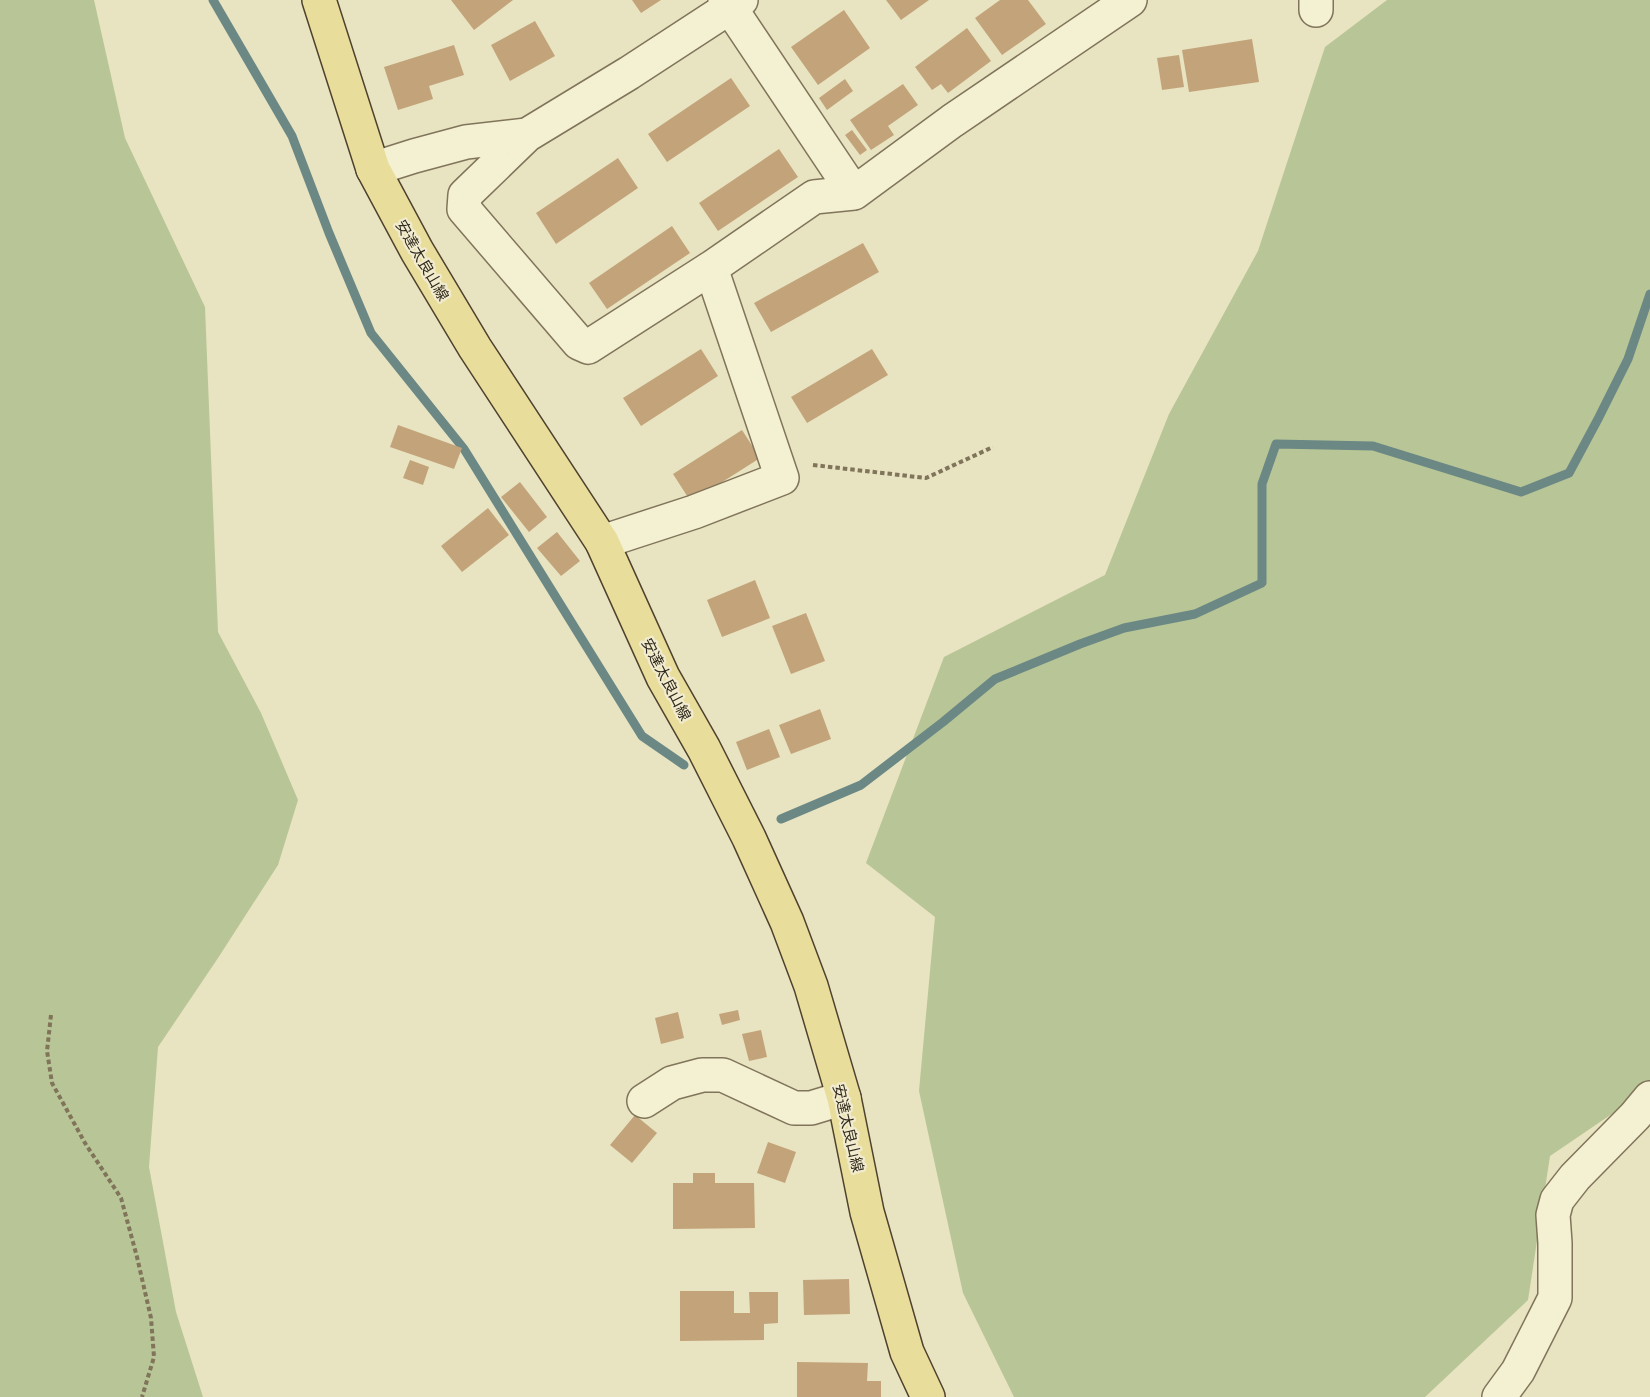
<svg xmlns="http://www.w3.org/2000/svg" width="1650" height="1397" font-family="'Noto Serif','Noto Sans JP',serif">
<rect width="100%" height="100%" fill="#e8e3c0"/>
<!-- green -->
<path fill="#b8c596" d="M0 0H94L125 138 205 307 218 632 261 713 298 800 278 865 218 958 158 1047 149 1167 176 1312 203 1397H0Z
M1387 0H1650V1088L1550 1156 1528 1300 1425 1397H1014L963 1293 919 1091 935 917 866 863 944 657 1105 575 1169 414 1258 251 1325 47Z"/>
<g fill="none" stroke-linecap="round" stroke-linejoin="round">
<!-- stream -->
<path stroke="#6b8885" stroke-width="9" d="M213 0 292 136 329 233 371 333 464 449 642 736 684 765
M781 819 861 785 943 722 995 679 1080 644 1124 628 1195 614 1262 583V484L1276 444 1373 446 1521 492 1569 473 1599 417 1628 359 1650 294"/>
</g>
<!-- building -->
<path fill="#c3a47a" d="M451 0H513L474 30Z
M632 0H661L641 13Z
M886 0H929L901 20Z
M1000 0H1028L1046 24 1002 55 975 18Z
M844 10 870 48 818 85 791 47Z
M535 21 555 56 510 81 491 45Z
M967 28 991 61 948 93 941 84 932 90 915 67Z
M1252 39 1259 82 1189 92 1182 50Z
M454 45 464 75 429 86 433 99 398 110 384 67Z
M1179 55 1184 87 1162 90 1157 58Z
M731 78 750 106 667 162 648 134Z
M845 79 853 91 827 110 819 98Z
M903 84 918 105 888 126 894 135 871 150 850 120Z
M852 130 867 150 860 155 845 135Z
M779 149 798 177 718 231 699 203Z
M618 158 638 188 556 244 536 213Z
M672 226 690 253 607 309 589 283Z
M863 243 879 272 771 332 754 303Z
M701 349 718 376 641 426 623 398Z
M872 349 888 375 807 423 791 397Z
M398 425 462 448 454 469 390 447Z
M742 430 760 458 691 502 673 474Z
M410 460 429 467 423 485 403 478Z
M520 482 547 517 529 532 501 497Z
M488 508 509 535 462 572 441 546Z
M557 532 580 561 561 576 537 548Z
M755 580 770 618 722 637 707 600Z
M806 613 825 661 791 674 772 626Z
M820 709 831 739 791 754 779 725Z
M769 729 780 757 747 770 736 742Z
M738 1010 740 1020 722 1025 719 1014Z
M678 1012 684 1038 661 1044 655 1018Z
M761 1030 767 1057 749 1061 742 1034Z
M635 1115 657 1133 632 1163 610 1145Z
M768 1142 796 1152 785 1183 757 1173Z
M693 1173H715V1183H754L755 1228 673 1229V1183H693Z
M849 1279 850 1314 804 1315 803 1280Z
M680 1291H734V1313H750L749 1292H778V1323L764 1324V1340L680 1341Z
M797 1362 868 1363 867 1381H881V1397H797Z"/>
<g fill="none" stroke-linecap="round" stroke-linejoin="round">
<defs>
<path id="minor" d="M1316 10V0
M527 135 465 195 464 209 579 343 588 347 711 268 814 197 854 193 725 0
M373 169 414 156 466 142 527 135 629 73 741 0
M854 193 952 121 1130 0
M602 542 694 512 782 478 711 268
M644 1101 672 1083 702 1075H723L794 1108H811L844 1098
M1499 1397 1518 1371 1555 1298V1243L1553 1215 1557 1200 1575 1177 1635 1116 1650 1098"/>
<path id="major" d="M319 0 373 169 417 251 475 348 602 542 663 677 704 749 749 838 787 922 811 986 844 1098 867 1212 907 1352 928 1397"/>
</defs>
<!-- minor casing -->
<use href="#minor" stroke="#80745a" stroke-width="36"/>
<!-- major casing -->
<use href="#major" stroke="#4e422e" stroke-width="36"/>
<!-- path -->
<path stroke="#80745a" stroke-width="4" stroke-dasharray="4.5 3" stroke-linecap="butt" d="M813 465 926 478 993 447
M51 1015 47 1051 52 1083 85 1143 121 1198 137 1257 151 1318 154 1357 142 1397"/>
<!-- minor -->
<use href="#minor" stroke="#f4f0d2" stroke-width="33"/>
<!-- major -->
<use href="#major" stroke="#e9dd9b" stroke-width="33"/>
</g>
<g text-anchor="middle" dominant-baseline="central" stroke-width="4.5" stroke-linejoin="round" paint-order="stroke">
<!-- street labels -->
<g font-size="15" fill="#312a1d" stroke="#f1eccf">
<text transform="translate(423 260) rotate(60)">安達太良山線</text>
<text transform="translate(667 679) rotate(63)">安達太良山線</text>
<text transform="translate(849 1128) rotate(77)">安達太良山線</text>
</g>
</g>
</svg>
